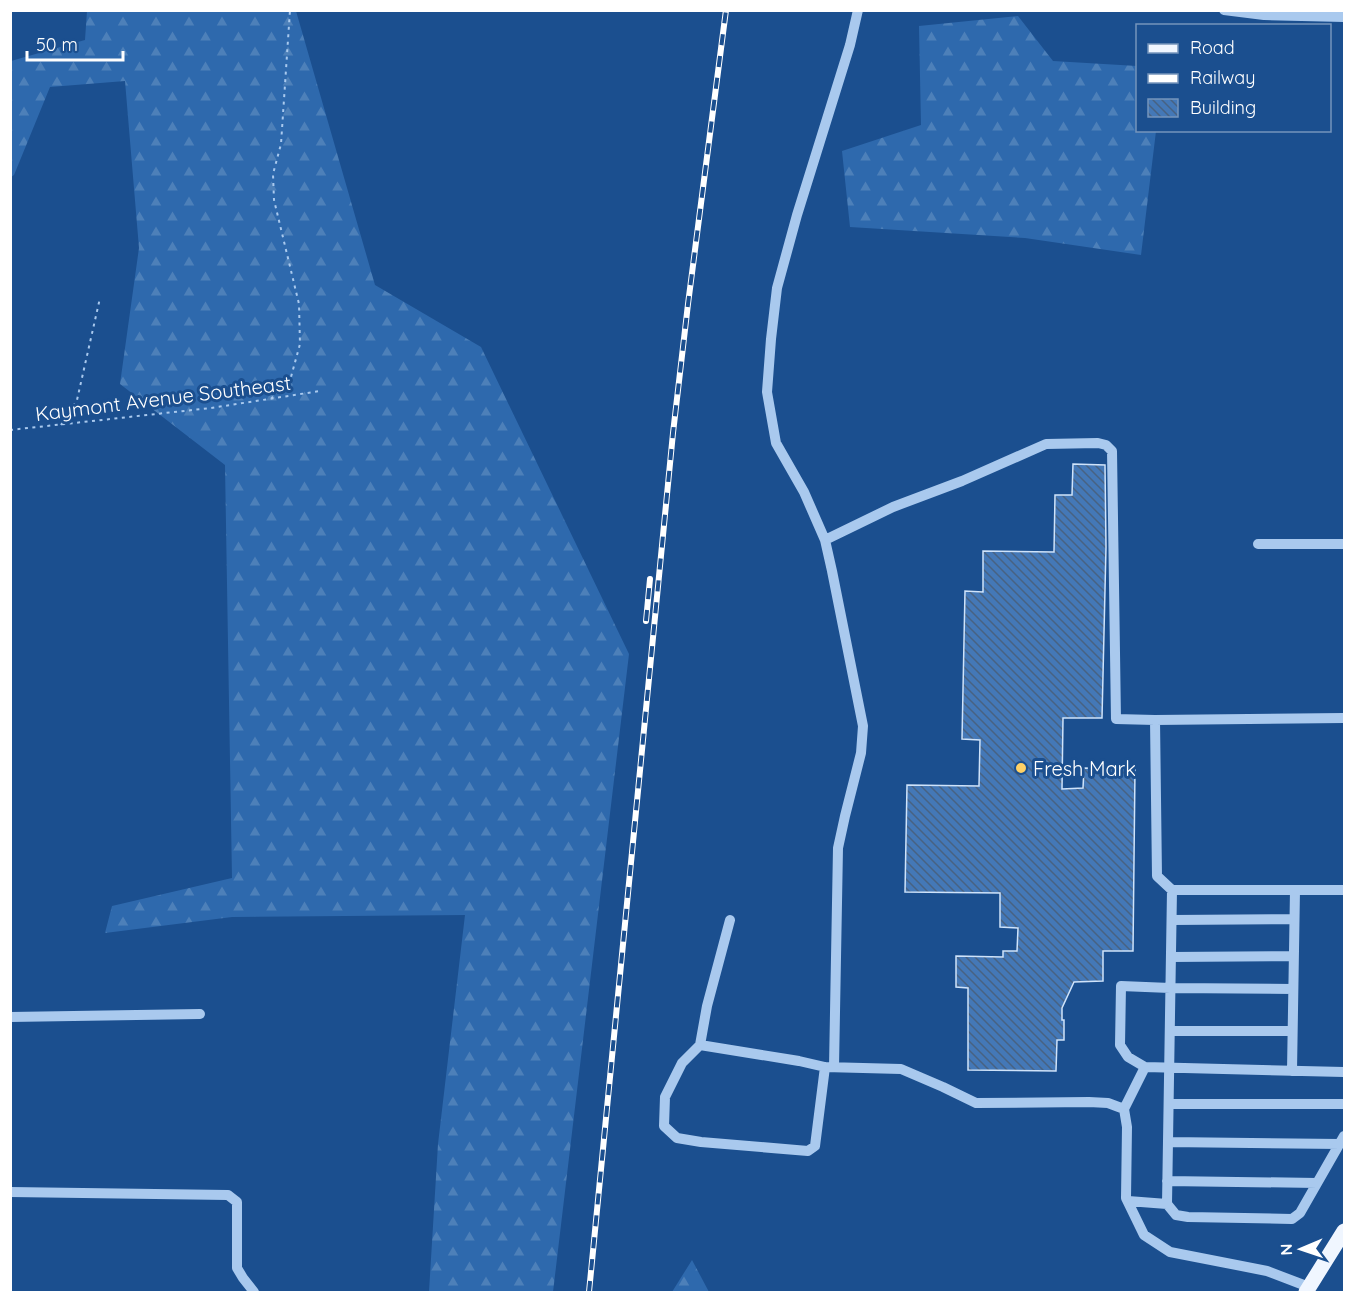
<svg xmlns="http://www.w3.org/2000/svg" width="1355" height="1303" font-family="Quicksand,sans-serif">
<defs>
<pattern id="forest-firs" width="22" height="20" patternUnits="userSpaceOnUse" patternTransform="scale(1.5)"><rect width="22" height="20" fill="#2e69ad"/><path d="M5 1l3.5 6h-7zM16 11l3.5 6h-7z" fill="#4d80b9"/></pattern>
<pattern id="building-back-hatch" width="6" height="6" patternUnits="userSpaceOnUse" patternTransform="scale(1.5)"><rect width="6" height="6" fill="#4478b7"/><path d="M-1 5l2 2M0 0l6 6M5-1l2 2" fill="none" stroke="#486282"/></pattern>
</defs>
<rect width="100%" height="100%" fill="#1b4f8f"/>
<!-- forest -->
<path fill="url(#forest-firs)" d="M87 11H296L375 285 481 347 629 654 553 1292H429L438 1144 465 915 232 917 105 933 112 906 232 878 225 465 120 384 139 248 125 81 50 87 14 175 11 177V61L85 40Z
M1018 16 1053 61 1137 66 1138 130 1156 131 1141 255 1025 238 850 227 842 151 921 125 919 26Z
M692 1260 709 1292H672Z"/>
<!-- building -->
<path fill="url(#building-back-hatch)" stroke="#cfe3fa" stroke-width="1.5" d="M1073 464 1105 465 1106 547 1102 718H1063L1062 789 1083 788 1084 768 1135 769 1133 951H1103V981L1074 982 1062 1008V1020H1064V1040H1057L1056 1071 968 1070V988L956 987V956L1003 957V951H1017L1018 928 1000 927V893L905 892 907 785 979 786 980 740 962 739 965 591 983 592V551L1054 552 1055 495H1072Z"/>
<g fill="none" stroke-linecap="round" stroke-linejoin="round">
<!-- path -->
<path stroke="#a9c9ee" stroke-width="2" stroke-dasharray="3 4.5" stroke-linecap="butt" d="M271 399 291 377 300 344 299 304 274 200 273 174 281 144 290 10
M61 425 77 400 100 298
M10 430 211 408 320 391"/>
<!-- minor -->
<path stroke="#a9c9ee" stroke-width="10" d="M1224 10 1264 15 1344 17
M825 540 893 507 962 481 1046 444 1098 443 1106 445 1112 451 1116 719 1155 720 1157 876 1172 890H1344
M1258 544H1344
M1155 720 1344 718
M1172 920 1294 919
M1171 957 1293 956
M1293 989 1170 988 1121 986 1120 1045 1128 1057 1145 1067 1344 1072
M10 1017 200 1014
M1170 1031H1292
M700 1045 707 1006 730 920
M825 1067 815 1146 808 1151 701 1142 677 1138 664 1126 665 1097 682 1063 700 1045 799 1061 825 1067 901 1069 943 1087 976 1103 1089 1102 1108 1103 1124 1109
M834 1067 838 848 845 816 861 753 863 726 832 571 825 540 804 492 776 443 767 392 771 339 777 288 797 215 850 45 858 10
M1145 1067 1124 1109 1127 1127 1126 1198 1144 1235 1170 1252 1267 1271 1309 1287
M1292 1071 1295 890
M1169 1104H1344
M1168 1142 1340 1144
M1167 1181 1317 1183
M10 1192 228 1195 237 1202V1268L243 1278 254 1292
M1128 1201 1167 1204 1176 1215 1188 1217 1292 1219 1300 1213 1344 1136
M1167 1204 1172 890"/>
<!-- major -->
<path stroke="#f0f6ff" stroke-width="15" d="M1306 1292 1344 1231"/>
<defs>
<path id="rail" d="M646 621 650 579
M589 1292 673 433 688 304 726 10"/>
</defs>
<!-- rail casing -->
<use href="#rail" stroke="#fff" stroke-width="6"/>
<!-- rail -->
<use href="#rail" stroke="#1b4f8f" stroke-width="4" stroke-dasharray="11" stroke-linecap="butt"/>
</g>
<!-- markers -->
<circle fill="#ffd166" stroke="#1b4f8f" stroke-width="2" cx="1021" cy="768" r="6"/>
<g text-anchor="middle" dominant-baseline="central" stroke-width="6" stroke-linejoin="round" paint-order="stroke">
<!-- street labels -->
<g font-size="20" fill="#fff" stroke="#1b4f8f">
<text transform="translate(163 398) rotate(-7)">Kaymont Avenue Southeast</text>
</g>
<!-- poi labels -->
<g font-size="20" fill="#fff" stroke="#1b4f8f" text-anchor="start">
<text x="1033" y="768">Fresh Mark</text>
</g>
</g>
<!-- border -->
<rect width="1355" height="1303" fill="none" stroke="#ffffff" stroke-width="24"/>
<!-- legend -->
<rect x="1136" y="24" width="195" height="108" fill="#1b4f8f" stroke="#7695bc" stroke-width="1.5"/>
<rect x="1148" y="44" width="30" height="9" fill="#f0f6ff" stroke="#7695bc" stroke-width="1.5"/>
<text x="1190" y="54" font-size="18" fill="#ffffff">Road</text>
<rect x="1148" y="74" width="30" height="9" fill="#ffffff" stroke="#7695bc" stroke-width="1.5"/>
<text x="1190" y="84" font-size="18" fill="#ffffff">Railway</text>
<rect x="1148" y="99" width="30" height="18" fill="url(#building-back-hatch)" stroke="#7695bc" stroke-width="1.5"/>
<text x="1190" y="114" font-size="18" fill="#ffffff">Building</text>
<!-- north arrow -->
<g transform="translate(1301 1249) rotate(268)" stroke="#1b4f8f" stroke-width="4.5" paint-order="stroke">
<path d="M0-4.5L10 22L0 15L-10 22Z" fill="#ffffff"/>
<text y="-9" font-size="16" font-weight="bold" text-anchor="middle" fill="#ffffff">N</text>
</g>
<!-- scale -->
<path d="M27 51v9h96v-9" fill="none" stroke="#ffffff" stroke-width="3"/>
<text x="36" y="51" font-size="18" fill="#ffffff" stroke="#1b4f8f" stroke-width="4.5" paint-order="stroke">50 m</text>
</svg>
